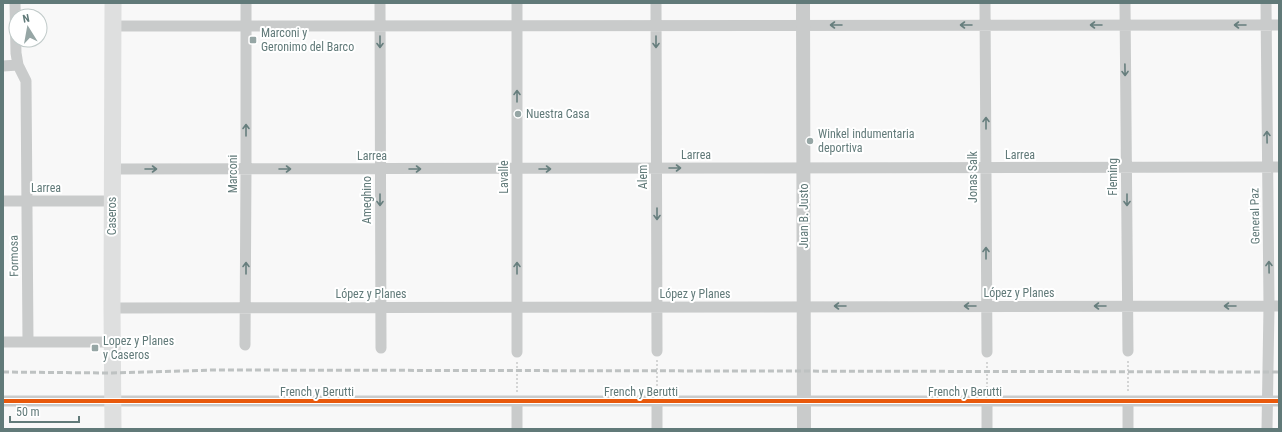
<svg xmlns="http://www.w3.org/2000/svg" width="1282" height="432" font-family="'Roboto Condensed',sans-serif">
<rect width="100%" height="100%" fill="#f8f8f8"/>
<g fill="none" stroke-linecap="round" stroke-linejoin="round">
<!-- path -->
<path stroke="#c7c9c9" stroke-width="1.5" stroke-dasharray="2 2" stroke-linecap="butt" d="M657 360V392
M1128 361V391
M987 362V392
M517 392V362"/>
<!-- minor -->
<path stroke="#c9cbcb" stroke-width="11" d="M15 3 16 53 18 65 26 81 28 342
M380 3 381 348
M517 3V352
M656 3 657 351
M985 3 987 352
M1125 3 1128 351
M1266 3 1269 306 1267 429
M113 26 1279 25
M3 66 18 65
M112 169 1279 167
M3 201H112
M112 308 1279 306
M3 342H112
M245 345 246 169V3
M3 401H1279
M517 402V429
M657 402V429
M987 402V429
M1128 429V401"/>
<!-- tertiary -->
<path stroke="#c9cbcb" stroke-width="14" d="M803 3 804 429"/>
<!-- primary -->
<path stroke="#dedfdf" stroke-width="17" d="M113 429 112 308 113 3"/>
<!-- rail -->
<path stroke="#bec2c2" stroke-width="3" stroke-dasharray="6 3" stroke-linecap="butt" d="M3 372 112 373 214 370 1279 372"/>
<defs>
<path id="cycleway" d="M3 401H1279"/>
</defs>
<!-- cycleway casing -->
<use href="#cycleway" stroke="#fff" stroke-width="6"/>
<!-- cycleway -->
<use href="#cycleway" stroke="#e8590c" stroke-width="4"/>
</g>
<!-- one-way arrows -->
<defs><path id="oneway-shaft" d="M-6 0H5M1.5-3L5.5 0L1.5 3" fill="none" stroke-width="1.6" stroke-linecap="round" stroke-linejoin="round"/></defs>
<g stroke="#667e7d">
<use href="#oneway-shaft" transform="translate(836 25) rotate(180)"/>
<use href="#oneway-shaft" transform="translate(966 25) rotate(180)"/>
<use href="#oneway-shaft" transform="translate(1096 25) rotate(180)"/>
<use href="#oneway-shaft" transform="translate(1240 25) rotate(180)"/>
<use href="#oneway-shaft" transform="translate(380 42) rotate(90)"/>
<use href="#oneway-shaft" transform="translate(656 42) rotate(90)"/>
<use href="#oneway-shaft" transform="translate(1125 70) rotate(89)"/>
<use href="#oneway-shaft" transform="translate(517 96) rotate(-90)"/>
<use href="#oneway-shaft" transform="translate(986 123) rotate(-90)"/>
<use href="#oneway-shaft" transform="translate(246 130) rotate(-90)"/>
<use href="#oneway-shaft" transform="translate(1267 137) rotate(-91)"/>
<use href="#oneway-shaft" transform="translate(675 168)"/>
<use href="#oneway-shaft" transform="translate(151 169)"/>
<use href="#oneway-shaft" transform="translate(285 169)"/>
<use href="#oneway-shaft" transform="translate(415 169)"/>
<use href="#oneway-shaft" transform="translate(545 169)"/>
<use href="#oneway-shaft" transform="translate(380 200) rotate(90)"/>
<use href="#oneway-shaft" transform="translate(1127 200) rotate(90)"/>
<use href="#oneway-shaft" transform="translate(657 214) rotate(90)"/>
<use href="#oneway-shaft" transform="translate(986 253) rotate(-90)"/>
<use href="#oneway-shaft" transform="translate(1269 267) rotate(-91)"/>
<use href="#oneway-shaft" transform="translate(246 268) rotate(-90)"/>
<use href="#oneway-shaft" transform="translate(517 268) rotate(-90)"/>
<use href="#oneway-shaft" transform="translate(840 306) rotate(180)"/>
<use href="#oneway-shaft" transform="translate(970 306) rotate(180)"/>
<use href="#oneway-shaft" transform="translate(1100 306) rotate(180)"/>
<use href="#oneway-shaft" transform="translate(1230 306) rotate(180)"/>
</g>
<!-- markers -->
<g fill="#96a6a5" stroke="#fff" stroke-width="1.5">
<rect x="249" y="36" width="8" height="8" rx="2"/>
<circle cx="518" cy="114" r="4"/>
<circle cx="810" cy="141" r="4"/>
<rect x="91" y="344" width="8" height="8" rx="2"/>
</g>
<g text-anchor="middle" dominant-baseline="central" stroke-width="4" stroke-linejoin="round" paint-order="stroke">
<!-- poi labels -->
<g font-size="12" fill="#617a79" stroke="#fff" text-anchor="start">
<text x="261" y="33">Marconi y<tspan x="261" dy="14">Geronimo del Barco</tspan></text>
<text x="526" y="114">Nuestra Casa</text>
<text x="818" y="134">Winkel indumentaria<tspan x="818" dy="14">deportiva</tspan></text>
<text x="103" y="341">Lopez y Planes<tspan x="103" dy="14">y Caseros</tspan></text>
</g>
<!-- street labels -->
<g font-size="12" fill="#617a79" stroke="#fff">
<text x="696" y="155">Larrea</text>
<text x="1020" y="155">Larrea</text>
<text x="372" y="156">Larrea</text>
<text transform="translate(233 174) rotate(-90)">Marconi</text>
<text transform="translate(504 177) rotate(-90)">Lavalle</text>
<text transform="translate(643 177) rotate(-90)">Alem</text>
<text transform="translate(973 177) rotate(-90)">Jonas Salk</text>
<text transform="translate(1113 177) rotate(-90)">Fleming</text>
<text x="46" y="188">Larrea</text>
<text transform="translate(367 200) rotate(-90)">Ameghino</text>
<text transform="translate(112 216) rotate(-90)">Caseros</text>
<text transform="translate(804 216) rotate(-90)">Juan B. Justo</text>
<text transform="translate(1255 216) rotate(-91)">General Paz</text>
<text transform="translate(14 256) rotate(-91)">Formosa</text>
<text x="1019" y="293">López y Planes</text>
<text x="371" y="294">López y Planes</text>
<text x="695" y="294">López y Planes</text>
<text x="317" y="392">French y Berutti</text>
<text x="641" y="392">French y Berutti</text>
<text x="965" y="392">French y Berutti</text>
</g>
</g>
<!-- border -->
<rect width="1282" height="432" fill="none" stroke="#617a79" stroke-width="8"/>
<!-- north arrow -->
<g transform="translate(28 28) rotate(349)"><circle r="19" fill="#ffffff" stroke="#c0cac9"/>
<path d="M0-3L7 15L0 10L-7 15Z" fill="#96a6a5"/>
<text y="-6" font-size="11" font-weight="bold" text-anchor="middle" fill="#617a79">N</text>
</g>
<!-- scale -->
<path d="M10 416v6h69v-6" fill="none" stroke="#617a79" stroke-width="2"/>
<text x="16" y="416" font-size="12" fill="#617a79" stroke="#ffffff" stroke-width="3" paint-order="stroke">50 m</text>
</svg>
